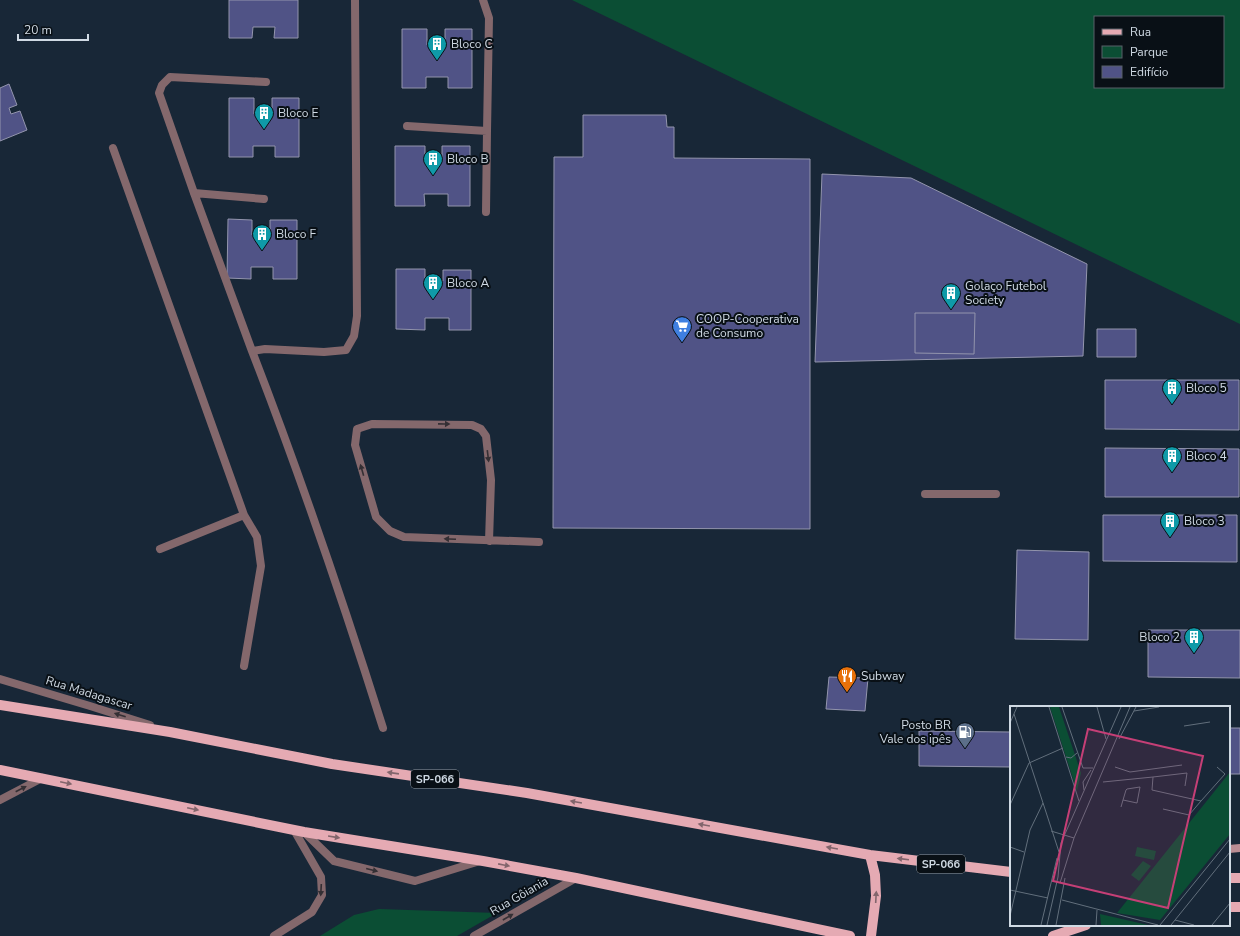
<svg xmlns="http://www.w3.org/2000/svg" width="1240" height="936" font-family="'Nunito Sans',sans-serif">
<rect width="100%" height="100%" fill="#182737"/>
<!-- green -->
<path fill="#0b4e34" fill-rule="evenodd" d="M572 0H1240V324ZM1095 17H1223V87H1095Z
M379 909 497 913 457 936H320L354 915Z"/>
<!-- building -->
<path fill="#505386" stroke="#9395ad" d="M229 0H298V38H274L275 27H253L252 38H229Z
M402 29H427V45H445V29H472V88H448V77H426V88H402Z
M9 84 17 105 9 108 11 114 20 111 27 130 0 141V88Z
M229 98H254V114H272V98H299V157H275V146H253V157H229Z
M583 115H666L667 127H674V158L810 159V529L553 528 554 157H583Z
M395 146H425V158H442V146H470V206H448V194H424L425 206H395Z
M822 174 911 178 1087 264 1083 356 815 362Z
M228 219 252 220V235L270 236V220H297V279H273V267H251V279L227 278Z
M396 269H425V281H443V270H471V330H449V318H425V330L396 329Z
M915 313H975L974 354 915 353Z
M1097 329H1136V357H1097Z
M1105 380H1239V430L1105 429Z
M1105 448 1239 449V497H1105Z
M1103 515H1237V562L1103 561Z
M1017 550 1089 552 1088 640 1015 639Z
M1148 630H1240V678L1148 677Z
M829 677 868 678 865 711 826 709Z
M1229 728H1240V774H1229Z
M919 731 1011 732V767L919 766Z"/>
<g fill="none" stroke-linecap="round" stroke-linejoin="round">
<!-- service -->
<path stroke="#84686c" stroke-width="8" d="M355 0 357 316 354 336 346 350 324 352 265 349 252 351C300 475 343 601 383 728
M483 0 489 18 487 131 486 212
M407 126 487 131
M113 148 244 515 257 537 261 566 244 666
M194 193 264 199
M252 351 194 193 159 93 162 85 170 77 266 82
M925 494H996
M489 541 491 480 486 436 481 429 472 425 372 424 357 429 355 445 376 517 390 531 404 537 539 542
M160 549 244 515
M304 832 334 861 415 881 480 861"/>
<!-- minor -->
<path stroke="#84686c" stroke-width="8" d="M0 800 42 778"/>
<!-- tertiary -->
<path stroke="#84686c" stroke-width="8" d="M0 679 90 706 150 725
M274 936 312 912 322 895 321 877 294 830
M474 936 576 878"/>
<!-- secondary -->
<path stroke="#bb8d94" stroke-width="8" d="M1229 849 1240 848"/>
<!-- primary -->
<path stroke="#e5aab3" stroke-width="10" d="M0 705 170 732 332 764 527 793 870 855 1011 872
M0 770 304 832 483 861 576 878 850 936
M870 855 875 875 876 896 871 936
M1229 878H1240
M1229 907H1240
M1053 936 1086 925"/>
</g>
<!-- one-way arrows -->
<defs><path id="oneway-solid" d="M-6-.8H1V-3.2L6.5 0L1 3.2V.8H-6Z"/></defs>
<g fill="#342f34">
<use href="#oneway-solid" transform="translate(444 424) rotate(1)"/>
<use href="#oneway-solid" transform="translate(488 456) rotate(83)"/>
<use href="#oneway-solid" transform="translate(362 470) rotate(-106)"/>
<use href="#oneway-solid" transform="translate(450 539) rotate(-177)"/>
<use href="#oneway-solid" transform="translate(120 715) rotate(-162)"/>
<use href="#oneway-solid" transform="translate(21 789) rotate(-27)"/>
<use href="#oneway-solid" transform="translate(372 870) rotate(14)"/>
<use href="#oneway-solid" transform="translate(321 890) rotate(93)"/>
<use href="#oneway-solid" transform="translate(508 917) rotate(-30)"/>
</g>
<g fill="#82656c">
<use href="#oneway-solid" transform="translate(393 773) rotate(-172)"/>
<use href="#oneway-solid" transform="translate(66 783) rotate(12)"/>
<use href="#oneway-solid" transform="translate(576 802) rotate(-170)"/>
<use href="#oneway-solid" transform="translate(193 809) rotate(12)"/>
<use href="#oneway-solid" transform="translate(704 825) rotate(-170)"/>
<use href="#oneway-solid" transform="translate(334 837) rotate(9)"/>
<use href="#oneway-solid" transform="translate(832 848) rotate(-170)"/>
<use href="#oneway-solid" transform="translate(903 859) rotate(-173)"/>
<use href="#oneway-solid" transform="translate(504 865) rotate(11)"/>
<use href="#oneway-solid" transform="translate(876 897) rotate(-87)"/>
</g>
<!-- icons -->
<defs>
<symbol id="building-pin" viewBox="-11 -11 22 30"><path d="M0 17L-7.5 6A9.5 9.5 0 1 1 7.5 6Z" fill="#0f9aa8" stroke="#091016"/><path d="M-4-6H4V6H1V3H-1V6H-4ZM-2.5-4.3h1.7v1.8h-1.7ZM.8-4.3h1.7v1.8H.8ZM-2.5-1h1.7V.8h-1.7ZM.8-1h1.7V.8H.8Z" fill="#fff"/></symbol>
<symbol id="supermarket-pin" viewBox="-11 -11 22 30"><path d="M0 17L-7.5 6A9.5 9.5 0 1 1 7.5 6Z" fill="#3f7fe0" stroke="#091016"/><path d="M-6-5.5h2.5l.6 2H6L4.5 2H-2.5L-4.4-4H-6ZM-1.5 3.2a1.3 1.3 0 1 0 .1 0ZM3 3.2a1.3 1.3 0 1 0 .1 0Z" fill="#fff"/></symbol>
<symbol id="restaurant-pin" viewBox="-11 -11 22 30"><path d="M0 17L-7.5 6A9.5 9.5 0 1 1 7.5 6Z" fill="#e8710a" stroke="#091016"/><path d="M-5-6h1v4h1v-4h1v4h1v-4h1v5L-1.5 .5V6h-2V.5L-5-1ZM5-6V6H3V1.5H1.5Q1.5-4 5-6Z" fill="#fff"/></symbol>
<symbol id="fuel-pin" viewBox="-11 -11 22 30"><path d="M0 17L-7.5 6A9.5 9.5 0 1 1 7.5 6Z" fill="#5c6f8a" stroke="#091016"/><path d="M-5.5-6h7V0h2V4h1.3V-2.5L3-4.5l.8-.8L6-3V5H2.5V1h-1V6h-7ZM-4.2-4.7v3.2H.2V-4.7Z" fill="#fff"/></symbol>
</defs>
<g fill-rule="evenodd">
<use href="#building-pin" x="426" y="33" width="22" height="30"/>
<use href="#building-pin" x="253" y="102" width="22" height="30"/>
<use href="#building-pin" x="422" y="148" width="22" height="30"/>
<use href="#building-pin" x="251" y="223" width="22" height="30"/>
<use href="#building-pin" x="422" y="272" width="22" height="30"/>
<use href="#building-pin" x="940" y="282" width="22" height="30"/>
<use href="#supermarket-pin" x="671" y="315" width="22" height="30"/>
<use href="#building-pin" x="1161" y="377" width="22" height="30"/>
<use href="#building-pin" x="1161" y="445" width="22" height="30"/>
<use href="#building-pin" x="1159" y="510" width="22" height="30"/>
<use href="#building-pin" x="1183" y="626" width="22" height="30"/>
<use href="#restaurant-pin" x="836" y="665" width="22" height="30"/>
<use href="#fuel-pin" x="954" y="721" width="22" height="30"/>
</g>
<g text-anchor="middle" dominant-baseline="central" stroke-width="4" stroke-linejoin="round" paint-order="stroke">
<!-- shield labels -->
<g fill="#091016" stroke="#949da6" stroke-width="1">
<rect x="411" y="770" width="48" height="18" rx="3"/>
<rect x="917" y="855" width="48" height="18" rx="3"/>
</g>
<g font-size="11" font-weight="bold" fill="#d0dae4">
<text x="435" y="779">SP-066</text>
<text x="941" y="864">SP-066</text>
</g>
<!-- poi labels -->
<g font-size="12" fill="#d0dae4" stroke="#091016" text-anchor="start">
<text x="451" y="44">Bloco C</text>
<text x="278" y="113">Bloco E</text>
<text x="447" y="159">Bloco B</text>
<text x="276" y="234">Bloco F</text>
<text x="447" y="283">Bloco A</text>
<text x="965" y="286">Golaço Futebol<tspan x="965" dy="14">Society</tspan></text>
<text x="696" y="319">COOP-Cooperativa<tspan x="696" dy="14">de Consumo</tspan></text>
<text x="1186" y="388">Bloco 5</text>
<text x="1186" y="456">Bloco 4</text>
<text x="1184" y="521">Bloco 3</text>
<text x="1180" y="637" text-anchor="end">Bloco 2</text>
<text x="861" y="676">Subway</text>
<text x="951" y="725" text-anchor="end">Posto BR<tspan x="951" dy="14">Vale dos ipês</tspan></text>
</g>
<!-- street labels -->
<g font-size="12" fill="#d0dae4" stroke="#091016">
<text transform="translate(89 693) rotate(17)">Rua Madagascar</text>
<text transform="translate(519 896) rotate(-30)">Rua Gôiania</text>
</g>
</g>
<!-- overview -->
<g transform="translate(1010 706)">
<rect width="220" height="220" fill="#182737"/>
<path d="M40 1H49L71 67 67 85ZM220 66V128L150 214 107 207ZM127 141 146 145 144 154 125 150ZM133 155 141 160 129 175 121 169ZM90 208 138 219H91Z" fill="#0b4e34"/>
<path fill="none" stroke="#626f7c" stroke-width="1" d="M39 1 69 95M52 1 73 62H83M87 1 96 33M124 5 149 1M4 8 49 146M0 17 7 1M174 20 200 16M109 33 126 1M56 51 61 52 67 47M105 61 120 66 172 59M143 71 177 67 175 80M93 76 143 71 142 84 191 95 215 68 207 61M74 84 73 76 81 64M0 99 19 57 53 42M111 101 113 94 116 84 117 83 130 81 127 97 113 94M153 103 179 109 191 95M41 125 64 132M0 141 14 146M50 177 64 132 120 1M0 184 38 192M52 194 148 219M0 210 20 124 33 97M165 214 184 219M31 219 47 152M37 219 48 171 51 137 111 1M46 219 55 172M86 219 87 204M150 219 220 133M161 219 220 146M202 219 220 197"/>
<path fill="#c53f76" fill-opacity="0.15" stroke="#c53f76" stroke-width="2" d="M78 23 193 50 158 202 43 175Z"/>
<rect width="220" height="220" fill="none" stroke="#d0dae4" stroke-width="2"/>
</g>
<!-- legend -->
<rect x="1094" y="16" width="130" height="72" fill="#091016" stroke="#596168"/>
<rect x="1102" y="29" width="20" height="6" fill="#e5aab3" stroke="#596168"/>
<text x="1130" y="36" font-size="12" fill="#d0dae4">Rua</text>
<rect x="1102" y="46" width="20" height="12" fill="#0b4e34" stroke="#596168"/>
<text x="1130" y="56" font-size="12" fill="#d0dae4">Parque</text>
<rect x="1102" y="66" width="20" height="12" fill="#505386" stroke="#596168"/>
<text x="1130" y="76" font-size="12" fill="#d0dae4">Edifício</text>
<!-- scale -->
<path d="M18 34v6h70v-6" fill="none" stroke="#d0dae4" stroke-width="2"/>
<text x="24" y="34" font-size="12" fill="#d0dae4" stroke="#091016" stroke-width="3" paint-order="stroke">20 m</text>
</svg>
